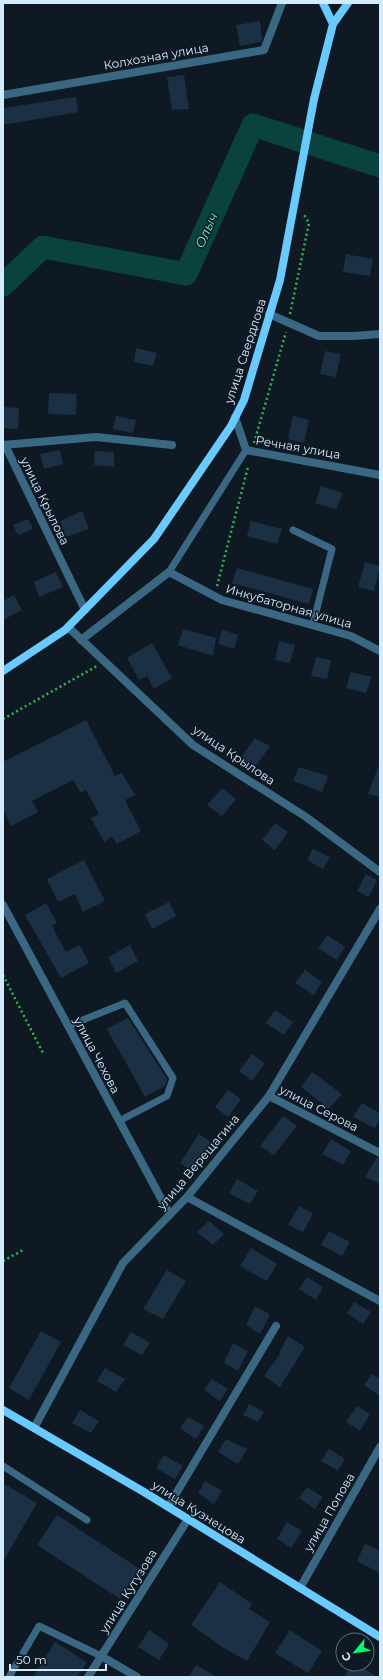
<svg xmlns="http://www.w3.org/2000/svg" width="383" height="1680" font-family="Montserrat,sans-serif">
  <rect width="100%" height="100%" fill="#0e1924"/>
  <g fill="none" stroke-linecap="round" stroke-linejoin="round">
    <path stroke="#0a4240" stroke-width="23" d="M3 285 43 247 186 274 253 125 380 166"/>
  </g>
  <path fill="#1b2f45" d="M260 21 262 39 261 42 240 46 236 25Z
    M184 75 189 109 172 110 167 77Z
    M76 97 78 112 3 125V108Z
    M346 254 373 259 370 276 343 272Z
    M136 348 157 353 153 366 134 362Z
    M325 351 341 354 336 377 320 374Z
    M49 393 77 394 76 415 48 414Z
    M3 407 19 408 18 429 3 428Z
    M116 416 136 420 133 433 113 429Z
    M293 416 309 420 304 443 288 439Z
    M60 450 63 464 44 469 40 454Z
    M95 451 114 452V467L94 465Z
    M321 486 343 493 336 509 315 503Z
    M82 511 89 529 66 537 60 521Z
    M28 519 33 529 18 535 13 525Z
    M251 521 282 529 277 544 247 536Z
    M365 562 380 566 374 591 358 587Z
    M237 568 313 589 309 604 232 583Z
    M56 572 63 587 39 597 34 582Z
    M14 595 22 610 3 620V601Z
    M183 629 216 638 213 656 178 645Z
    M222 630 238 635 234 649 218 644Z
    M279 641 295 645 290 663 275 660Z
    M152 643 172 678 154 689 147 676 139 680 127 658Z
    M316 657 331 660 327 679 311 676Z
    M351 672 372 677 366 693 346 688Z
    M86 720 115 776 122 773 135 795 125 800 141 831 117 844 112 837 104 842 91 818 99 814 86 790 81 793 73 780 32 801 38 812 11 826 3 809V762Z
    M255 738 270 746 253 770 239 760Z
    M379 765H380V797L368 794Z
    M299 767 328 776 322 792 293 781Z
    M222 788 236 799 222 816 207 805Z
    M275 823 288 832 275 850 262 840Z
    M313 849 330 857 323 869 307 860Z
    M84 860 105 901 83 912 75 894 58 902 47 879Z
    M366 874 377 880 369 897 357 891Z
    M169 902 176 916 152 929 145 914Z
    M46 903 57 923 52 926 66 952 80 945 89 963 61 978 25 915Z
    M327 935 345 947 337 960 318 948Z
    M130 945 138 961 116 973 108 957Z
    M305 970 322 982 314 995 295 983Z
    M275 1010 293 1022 284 1035 266 1023Z
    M128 1018 167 1079 165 1086 145 1097 107 1029Z
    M252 1054 265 1063 252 1081 239 1071Z
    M312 1072 342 1094 329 1109 301 1087Z
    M228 1090 241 1099 228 1117 215 1107Z
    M362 1103 380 1113V1119L375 1128 353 1117Z
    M283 1116 297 1126 274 1155 260 1146Z
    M199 1134 214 1144 195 1173 180 1163Z
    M331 1139 351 1151 343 1165 322 1154Z
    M377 1157 380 1158V1184L365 1177Z
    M237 1179 258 1191 250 1204 229 1193Z
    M299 1206 313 1214 303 1232 288 1225Z
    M209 1221 224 1234 213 1245 197 1232Z
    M329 1231 350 1242 342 1256 321 1245Z
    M251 1248 277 1264 267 1281 240 1266Z
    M167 1270 186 1281 163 1319 143 1309Z
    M307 1277 323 1287 316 1300 299 1289Z
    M354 1302 371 1312 363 1324 347 1313Z
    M255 1306 270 1314 260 1334 246 1325Z
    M41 1331 61 1342 29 1400 9 1388Z
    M131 1332 150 1343 142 1355 123 1345Z
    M288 1336 305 1347 280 1387 264 1376 280 1354 279 1353Z
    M233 1343 248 1351 238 1371 224 1363Z
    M105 1368 125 1379 116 1392 97 1381Z
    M372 1374 380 1379V1396L364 1385Z
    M212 1379 228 1389 220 1401 204 1390Z
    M249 1404 264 1412 258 1422 243 1415Z
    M357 1406 370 1414 360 1431 346 1422Z
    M80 1410 99 1421 91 1433 72 1423Z
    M188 1417 204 1426 196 1439 180 1428Z
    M226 1439 247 1449 238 1464 218 1452Z
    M329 1449 345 1459 338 1471 321 1461Z
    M164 1455 183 1466 175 1479 156 1468Z
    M205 1481 222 1491 214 1504 198 1493Z
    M3 1483 37 1503 3 1562Z
    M307 1487 323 1497 315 1509 299 1498Z
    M57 1515 140 1569 120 1599 37 1545Z
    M287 1522 302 1531 291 1548 277 1539Z
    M365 1544 380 1551V1573L357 1561Z
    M220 1582 252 1604 249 1609 270 1622 247 1661 222 1647 191 1625Z
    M149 1630 169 1644 159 1660 138 1647Z
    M290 1630 322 1651 308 1673 275 1653Z
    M55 1642 87 1662 77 1677H33Z
    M352 1664H358L377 1677H344Z
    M196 1665 217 1677H189Z"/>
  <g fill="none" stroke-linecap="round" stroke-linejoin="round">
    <path stroke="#2fb653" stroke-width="2.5" stroke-dasharray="2 3" stroke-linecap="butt" d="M290 314 309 223 303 213
      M254 443 286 332
      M217 586 248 467
      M3 719 97 666
      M3 975 44 1055
      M3 1261 25 1249"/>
    <path stroke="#3a6883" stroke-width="7" d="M293 530 332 549 313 624
      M169 572 246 450
      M68 1026 125 1003 173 1078 167 1096 119 1121
      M3 1466 87 1520
      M9 1677 39 1626 101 1656"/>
    <path stroke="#3a6883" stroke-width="8" d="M3 95 264 50 282 3
      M269 314 319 336H354L380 334
      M235 417 246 450 380 475
      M3 445 96 437 172 445
      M5 445 85 610
      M68 627 193 745 306 817 380 872
      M81 640 169 572 222 600 351 636 380 651
      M3 905 170 1215
      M269 1096 380 1153
      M187 1197 380 1301
      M34 1428 123 1263 187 1197 269 1096 380 909
      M168 1507 276 1326
      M300 1588 380 1447
      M101 1656 137 1677
      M88 1677 188 1519"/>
    <path stroke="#69cafe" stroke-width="8" d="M323 3 333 24
      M3 671 65 630 154 539 231 426 244 400 280 280 314 99 333 24 348 3
      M3 1410 144 1492 380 1637"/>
  </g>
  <g text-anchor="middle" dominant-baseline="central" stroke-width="3" stroke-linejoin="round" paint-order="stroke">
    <g font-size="12" fill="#d2ebff" stroke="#0e1924">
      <text transform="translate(156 56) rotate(-10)">Колхозная улица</text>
      <text transform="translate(245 351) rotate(-72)">улица Свердлова</text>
      <text transform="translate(298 447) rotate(10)">Речная улица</text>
      <text transform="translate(45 501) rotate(64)">улица Крылова</text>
      <text transform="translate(289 606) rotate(16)">Инкубаторная улица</text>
      <text transform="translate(234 755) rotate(34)">улица Крылова</text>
      <text transform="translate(97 1055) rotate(62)">улица Чехова</text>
      <text transform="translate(319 1108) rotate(27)">улица Серова</text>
      <text transform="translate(198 1162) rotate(-50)">улица Верещагина</text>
      <text transform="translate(199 1512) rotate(32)">улица Кузнецова</text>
      <text transform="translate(329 1512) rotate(-60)">улица Попова</text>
      <text transform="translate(128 1591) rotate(-58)">улица Кутузова</text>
    </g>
    <g font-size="13" font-style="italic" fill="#61fedd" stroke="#0e1924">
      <text transform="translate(206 230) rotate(-66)">Олыч</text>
    </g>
  </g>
  <rect width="383" height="1680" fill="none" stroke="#d2ebff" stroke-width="8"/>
  <g transform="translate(355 1652) rotate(241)"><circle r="19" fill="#0e1924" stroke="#5c6d7c"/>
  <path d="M0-3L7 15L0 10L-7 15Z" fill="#01fc6d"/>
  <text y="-6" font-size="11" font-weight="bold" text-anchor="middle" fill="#d2ebff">С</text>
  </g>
  <path d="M10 1664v6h96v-6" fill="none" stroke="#d2ebff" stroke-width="2"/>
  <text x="16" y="1664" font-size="12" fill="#d2ebff" stroke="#0e1924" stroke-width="3" paint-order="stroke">50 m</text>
</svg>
